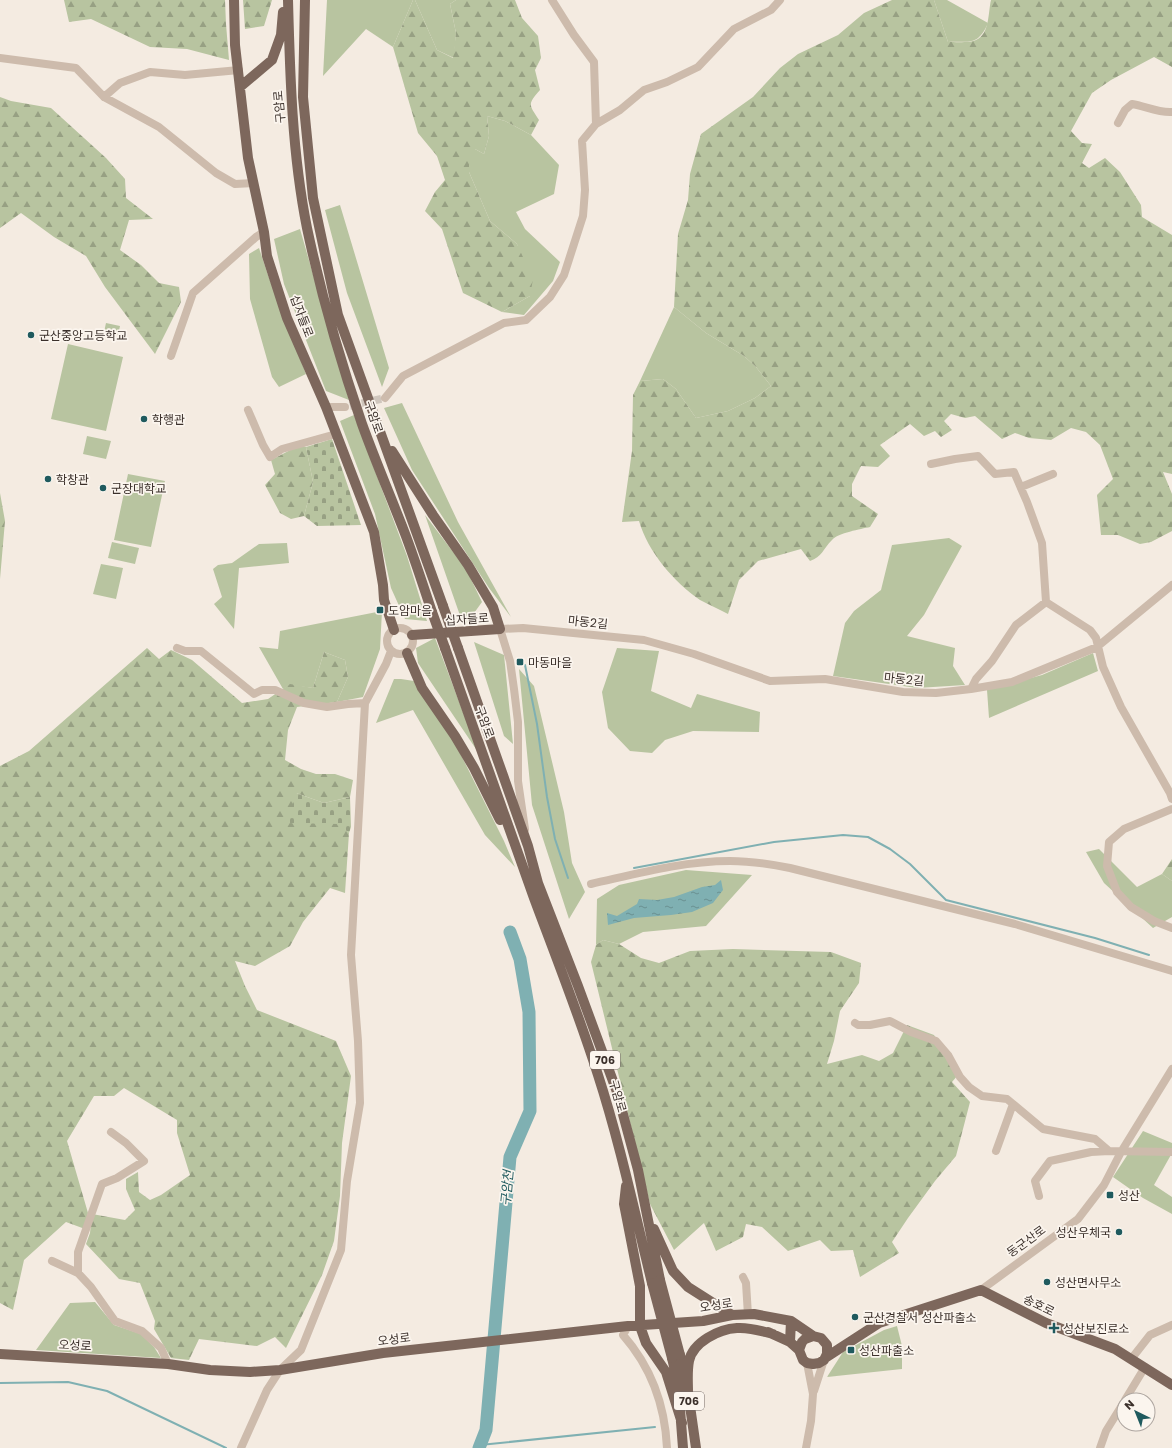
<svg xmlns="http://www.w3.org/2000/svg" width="1172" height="1448" font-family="Poppins,'Noto Sans KR',sans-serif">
  <defs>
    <pattern id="forest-firs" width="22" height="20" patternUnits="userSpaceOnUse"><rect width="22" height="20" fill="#b8c4a0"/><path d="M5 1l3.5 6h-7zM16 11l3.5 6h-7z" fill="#97a083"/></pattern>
    <pattern id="cemetery-stones" width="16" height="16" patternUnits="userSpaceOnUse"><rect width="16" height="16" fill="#b8c4a0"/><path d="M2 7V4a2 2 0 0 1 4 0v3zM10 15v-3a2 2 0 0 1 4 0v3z" fill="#97a083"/></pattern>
    <pattern id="water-ripples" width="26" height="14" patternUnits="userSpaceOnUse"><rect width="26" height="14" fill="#7fb0b2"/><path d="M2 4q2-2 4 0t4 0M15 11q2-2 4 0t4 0" fill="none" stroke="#699091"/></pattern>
  </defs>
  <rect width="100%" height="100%" fill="#f4ebe1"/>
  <path fill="#b8c4a0" d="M327 0H413L393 47 366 29 323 76Z
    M415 0H456L450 4 456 33 454 58 437 50Z
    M934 0H947L988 23C978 46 970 41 948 42Z
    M487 116 505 121 531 135 559 165 554 194 516 212 525 229 560 262 553 281 524 315 502 312 530 296 517 244 490 221 469 172V148L475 149 484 154 489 136Z
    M340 205 389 368 382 387 347 293 325 210Z
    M300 229 349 400 326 391 284 284 274 239Z
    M259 248 268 275 306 374 279 387 272 377 250 299 249 254Z
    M674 307 706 333 744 356 756 367 771 386 755 398 728 411 696 418 676 389 663 379 640 381Z
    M106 323 120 326 118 335 104 332Z
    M68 344 123 357 106 431 51 419Z
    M402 403 458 522 511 617 489 588 412 470 384 408Z
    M354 415 407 556 427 621 405 619 391 588 375 514 340 421Z
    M87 436 111 441 106 459 83 454Z
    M128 474 165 481 151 547 114 540Z
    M425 515 466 569 482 602 464 627Z
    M949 538 962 546 924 615 907 636 955 648 953 666 965 685 917 688 833 676 845 623 854 611 881 590 892 545Z
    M112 542 139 548 135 564 108 558Z
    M287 543 289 563 239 568 234 629 214 604 222 597 213 569 218 565 232 563 259 544Z
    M101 564 123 568 116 599 93 594Z
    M382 611 380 649 363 697 337 702 348 677 345 660 324 652 313 688 290 685 283 689 259 647 278 649 280 631Z
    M435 638 478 752 418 663 416 648Z
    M474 642 504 655 513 744 504 736Z
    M617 648 659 651 651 691 691 708 697 694 760 712 759 732 693 731 665 740 652 753 630 751 608 728 602 692Z
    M1093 653 1098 671 989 718 987 690 1042 675Z
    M519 669 534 686 564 812 572 863 585 892 569 919 532 805Z
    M394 679H401L414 681 455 743 504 841 515 867 485 835 413 710 376 723Z
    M1099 849 1137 887 1162 874 1172 881V917L1153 928 1104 883 1086 852Z
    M686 870 752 875 706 926 643 932 619 944 603 940 596 945 597 899 619 885Z
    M1143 1131 1172 1143V1153L1154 1185 1172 1197V1214L1143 1198 1113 1177Z
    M95 1302 114 1325 141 1334 154 1347 161 1358 36 1350 70 1303Z
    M897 1326 902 1346V1369L827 1377 843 1352 884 1330Z"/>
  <path fill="url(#forest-firs)" d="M64 0H225L226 24 229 60 187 49 150 47 91 19 69 22Z
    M243 0H272L264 26 245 29Z
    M413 0H415L437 50 453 58 456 33 450 4 456 0H515L522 18 538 36 541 58 535 70 540 90C527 105 529 104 539 120L531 135 505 121 487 116 489 136 484 154 475 149H469V172L490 221 517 244 533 279 530 296 502 312 463 293 442 229 425 211 435 192 445 180 437 156 418 133 393 47Z
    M892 0H934L948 42C955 42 971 43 976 40 990 34 988 12 991 0H1172V67L1154 57 1111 80 1092 93 1071 131 1082 143 1092 144 1082 163 1089 168 1105 158 1120 172 1141 205 1142 217 1172 235V474L1163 472 1172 494V531L1151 542 1140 544 1118 535H1101L1097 495 1113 479 1100 445 1086 432 1071 428 1051 440 1029 438 1015 433 1002 439 975 416 965 418 951 414 944 421 952 430 941 437 935 431 924 436 910 424 880 445 890 456 878 467 861 466 852 484V496L878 514 870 527C861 529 838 533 832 540 823 549 822 557 810 561L801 549 758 561 739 580 728 614C719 609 709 605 700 600 674 582 648 552 639 521L622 522 632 451 633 395 640 381 663 379 676 389 696 418 728 411 755 398 771 386 756 367 744 356 706 333 674 307 678 234 688 200 690 174 701 134 753 97 780 68 798 54 838 35 864 13Z
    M0 97 11 101 51 108 106 158 125 179 126 198 153 219 129 220 120 250 141 265 159 283 179 287 181 302 155 354 105 287 86 256 54 237 21 213 0 228Z
    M300 445 306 447 313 482 304 516 291 519 280 513 265 485 275 474 271 460Z
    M0 493 5 521 0 579Z
    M147 648 159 659 171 650 192 660 242 703 268 699 290 684 313 688 324 652 345 660 348 677 337 702 297 707 288 730 285 760 301 769 316 774H335L353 780 350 797 324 803 296 793 341 824 349 833 345 893 330 888 303 922 290 946 255 966 235 961 245 986 257 1010 336 1041 351 1076 342 1143 340 1196 334 1241 322 1275 286 1348 275 1337 257 1346 199 1339 189 1360 171 1358 154 1329 155 1321 140 1283 119 1279 86 1244 90 1233 92 1214 125 1220 135 1210 126 1189V1179L138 1172 139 1192 150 1200 161 1195 190 1175 177 1133V1120L124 1088 114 1096H94L67 1141 88 1213 85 1229 66 1222 24 1260 13 1310 0 1303V766L29 751Z
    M1172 859V881L1162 874Z
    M603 940 619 944 641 958 659 963 690 951 733 949 831 952 861 963 859 983 840 1011 834 1041 827 1064 862 1055 879 1061 893 1053 907 1025 934 1035 958 1075 952 1082 970 1102 956 1156 935 1181 908 1218 892 1242 899 1253 860 1277 853 1250 831 1251 820 1240 788 1251 762 1227 746 1224 743 1237 716 1251 704 1223 674 1250 650 1204 591 962 596 945Z"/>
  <path fill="url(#cemetery-stones)" d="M332 439 361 525 317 526 304 516 313 482 306 447Z
    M296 793 324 803 350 797 351 827 349 833 339 824 286 823Z"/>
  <path fill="url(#water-ripples)" d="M721 880 723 890 713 903 692 912 671 915 634 918 608 925 607 913 617 916 637 904 639 899 657 900 674 897 702 887 715 885Z"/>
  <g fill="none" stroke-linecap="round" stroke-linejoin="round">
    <path stroke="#7fb0b2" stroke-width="2" d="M525 665 537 724 547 797 555 839 568 878
      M634 868 774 842 843 835 868 837 890 849 910 864 946 900 1095 938 1149 955
      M0 1383 68 1382 107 1391 226 1448
      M480 1445 655 1427"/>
    <path stroke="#7fb0b2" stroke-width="13" d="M479 1448 486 1430 510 1157 530 1111 529 1012 520 959 510 932"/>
    <path stroke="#cfc6bd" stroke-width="8" stroke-dasharray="8 4" stroke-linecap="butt" d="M350 406 385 398"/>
    <path stroke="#cdbbac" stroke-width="8" d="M0 58 76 68 104 97 159 127 216 173 235 184 254 183
      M104 97 120 83 150 72 185 75 239 70
      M1118 123 1125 110 1132 104C1145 106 1158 113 1172 112
      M596 124 620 110 644 90 667 82 698 67 734 29 771 10 780 0
      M171 356 193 293 256 237 264 232
      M385 398 403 376 504 323 526 320 550 297 564 275 583 216 585 190 582 141 596 124 594 62 574 35 552 0
      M326 407H345
      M248 410 263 445 270 457 282 449 336 434
      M1021 487 1053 474
      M1046 602 1090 630 1096 638 1103 667 1121 707 1170 793 1172 799
      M387 641a13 13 0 1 1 26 0a13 13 0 1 1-26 0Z
      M177 648 185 651H201L254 694 262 690H275L304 703 327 707 348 704 365 703
      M971 689 1012 682 1097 647 1172 585
      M1172 809 1124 829 1109 842 1107 866 1117 892 1131 907 1154 921 1172 928
      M525 829 518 781V722L514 689 510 661 500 629 523 628 644 640 694 654 770 681 825 679 903 692 936 693 971 689 976 679 992 661 1016 625 1046 602 1042 543 1027 502 1014 472 995 474 978 456 955 459 931 464
      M591 884C636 874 682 861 730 861 750 861 770 864 790 868L1015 924 1172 971
      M855 1023 858 1025H870L890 1021 911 1032 936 1041 948 1055 960 1077 969 1087 982 1096 1007 1099 1043 1129 1095 1139 1109 1151
      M996 1151 1013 1104
      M1039 1196 1035 1181 1050 1161 1091 1152 1109 1151 1172 1152
      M52 1261 78 1273 91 1287 115 1321 142 1331 161 1348 168 1364
      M78 1273V1252L102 1184 117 1178 144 1161 126 1143 111 1132
      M743 1277 746 1283 748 1315
      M981 1290 1078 1219 1104 1185 1121 1152 1172 1069
      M628 1326 623 1335C652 1368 665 1405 667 1448
      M1132 1358 1150 1335 1172 1325
      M814 1391 824 1360
      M1125 1400 1145 1367
      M241 1448 267 1390 280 1370 301 1350 341 1250 347 1181 360 1103 358 1041 351 955 365 703 386 664 391 651
      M806 1448 811 1421 813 1394 807 1363
      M1100 1448 1106 1431 1124 1402"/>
    <path stroke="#7d675c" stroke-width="10" d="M234 0 235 45 248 158 264 232 267 256 287 318 326 407 374 532 383 585 384 600 394 630
      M288 0C290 76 292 153 307 228 321 294 340 360 362 424 375 460 390 495 404 531 414 557 423 585 432 612
      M305 0 303 97 313 198 338 315 443 606
      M240 87 272 60 281 35 283 12
      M392 451 433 515 468 565 493 607 500 629 412 635
      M445 648C475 731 504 815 534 898 556 957 579 1015 598 1075 620 1143 635 1214 652 1283
      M458 648 528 846 538 883 578 986 617 1092 638 1170 660 1280
      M407 653 422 688 455 736 474 768 500 820
      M626 1186 624 1204 640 1286V1326L646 1343 666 1372 682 1423
      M654 1229 673 1271 688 1287 732 1315
      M768 1332 790 1342 799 1350
      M790 1342 791 1321
      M0 1354 168 1364 210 1370 250 1372 280 1370 383 1353 628 1326 703 1321 732 1315 754 1314 791 1321 813 1336 821 1338 827 1345V1354L824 1360 819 1363 813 1364 807 1363 803 1360 799 1350 802 1342 805 1339 813 1336
      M680 1355 688 1392 696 1448
      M672 1358 678 1383 683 1448
      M825 1358 879 1323 981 1290 1046 1323 1115 1349 1172 1385
      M688 1392C688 1382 687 1371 689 1361 693 1342 719 1329 737 1328 750 1327 761 1331 773 1334"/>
    <path stroke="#7d675c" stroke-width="10" d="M443 606 458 648
      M432 612 445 648
      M660 1280 680 1355
      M652 1283 672 1358"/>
  </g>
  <g fill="#1f5a5e" stroke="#fbf5ee" stroke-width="1.5">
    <circle cx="31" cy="335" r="4"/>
    <circle cx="144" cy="419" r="4"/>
    <circle cx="48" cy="479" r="4"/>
    <circle cx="103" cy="488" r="4"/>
    <rect x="376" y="606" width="8" height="8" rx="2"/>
    <rect x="516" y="658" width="8" height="8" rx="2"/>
    <rect x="1106" y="1191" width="8" height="8" rx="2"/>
    <circle cx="1119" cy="1232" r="4"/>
    <circle cx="1047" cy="1282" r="4"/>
    <circle cx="855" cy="1317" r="4"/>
    <path d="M1052 1322h4v4h4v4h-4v4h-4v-4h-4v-4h4z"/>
    <rect x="847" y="1346" width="8" height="8" rx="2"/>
  </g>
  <g text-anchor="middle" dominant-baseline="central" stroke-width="3.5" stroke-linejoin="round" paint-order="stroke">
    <g fill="#fbf5ee" stroke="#756b66" stroke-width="1">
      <rect x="590" y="1051" width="30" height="18" rx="3"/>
      <rect x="674" y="1392" width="30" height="18" rx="3"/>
    </g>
    <g font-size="11" font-weight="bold" fill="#3b302b">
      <text x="605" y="1060">706</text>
      <text x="689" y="1401">706</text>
    </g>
    <g font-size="12" fill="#3b302b" stroke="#fbf5ee">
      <text transform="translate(279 107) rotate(-95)">구암로</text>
      <text transform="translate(302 316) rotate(69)">십자들로</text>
      <text transform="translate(374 417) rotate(71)">구암로</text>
      <text transform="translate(467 619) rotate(-4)">십자들로</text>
      <text transform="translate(588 622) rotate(6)">마동2길</text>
      <text transform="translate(904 679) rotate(6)">마동2길</text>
      <text transform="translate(485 722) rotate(70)">구암로</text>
      <text transform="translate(618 1096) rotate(74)">구암로</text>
      <text transform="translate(1026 1241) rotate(-36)">동군산로</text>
      <text transform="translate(716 1305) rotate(-9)">오성로</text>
      <text transform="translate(1039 1305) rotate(26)">송호로</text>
      <text transform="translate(394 1339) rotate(-7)">오성로</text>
      <text transform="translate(75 1345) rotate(3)">오성로</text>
    </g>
    <g font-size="12" fill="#3b302b" stroke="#fbf5ee" text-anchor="start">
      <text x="39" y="335">군산중앙고등학교</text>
      <text x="152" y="419">학행관</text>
      <text x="56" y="479">학창관</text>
      <text x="111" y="488">군장대학교</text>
      <text x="388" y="610">도암마을</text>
      <text x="528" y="662">마동마을</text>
      <text x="1118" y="1195">성산</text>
      <text x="1111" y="1232" text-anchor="end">성산우체국</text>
      <text x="1055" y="1282">성산면사무소</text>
      <text x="863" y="1317">군산경찰서 성산파출소</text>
      <text x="1063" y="1328">성산보진료소</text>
      <text x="859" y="1350">성산파출소</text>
    </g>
    <g font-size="13" font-style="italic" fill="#1f5a5e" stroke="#fbf5ee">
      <text transform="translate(507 1188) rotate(-85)">구암천</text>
    </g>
  </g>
  <g transform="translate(1136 1412) rotate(317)"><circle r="19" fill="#fbf5ee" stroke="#aea6a0"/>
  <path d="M0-3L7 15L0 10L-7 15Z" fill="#1f5a5e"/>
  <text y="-6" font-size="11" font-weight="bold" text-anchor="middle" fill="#3b302b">N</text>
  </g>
</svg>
